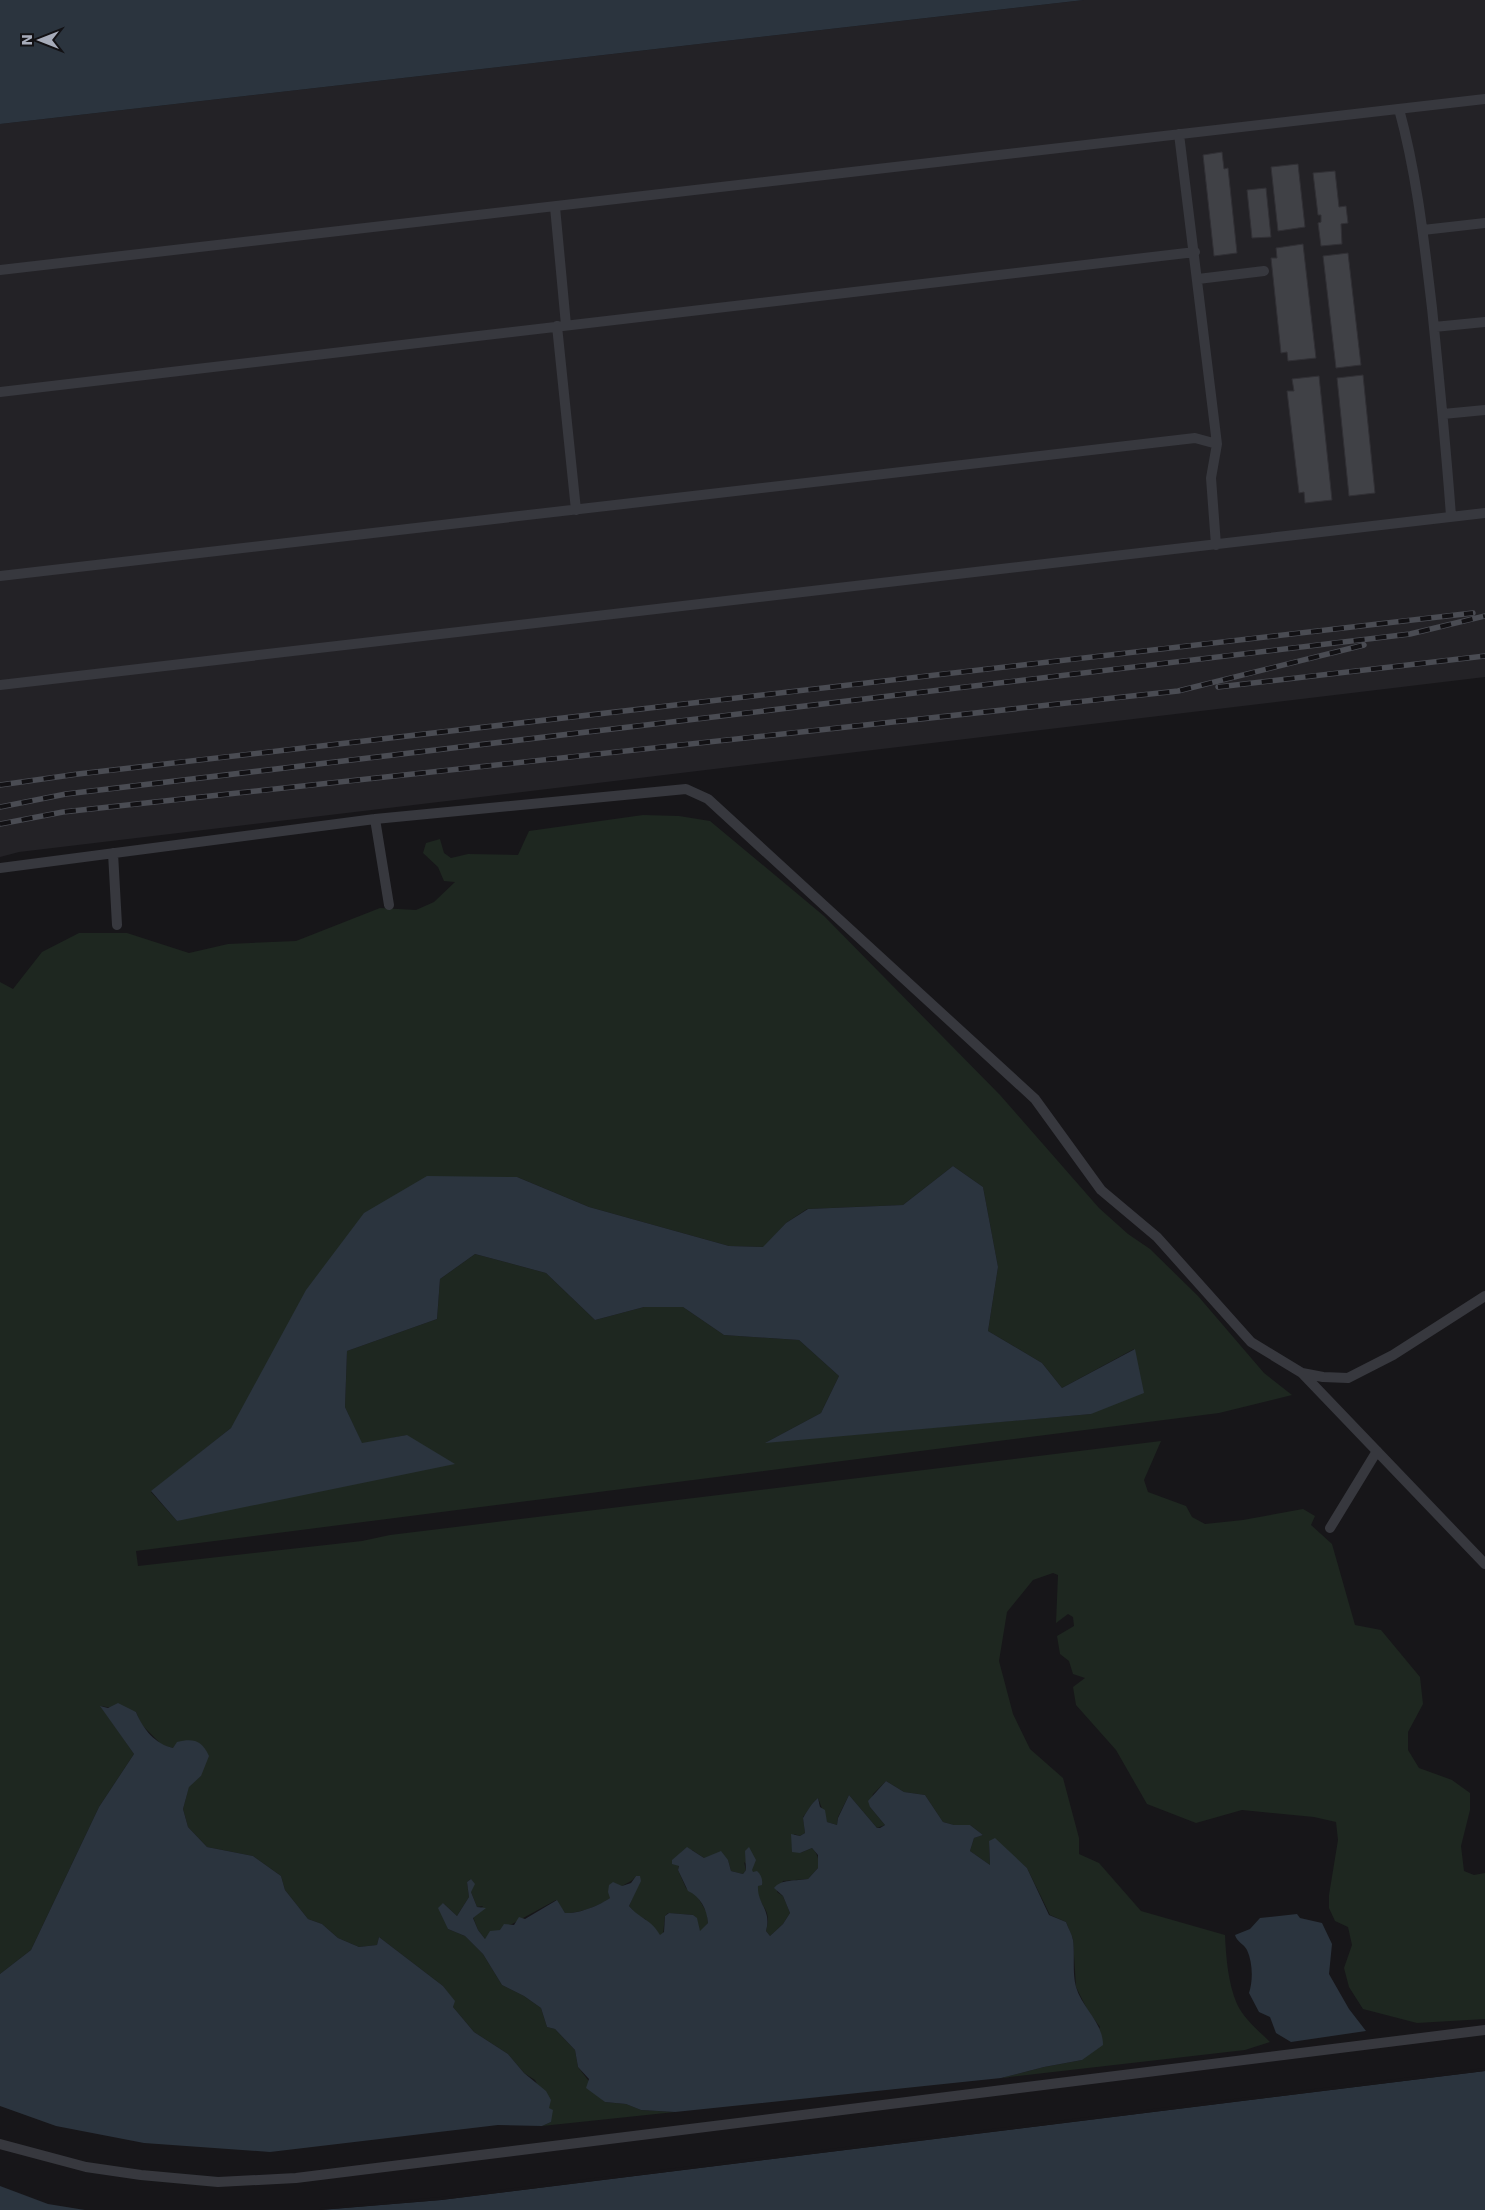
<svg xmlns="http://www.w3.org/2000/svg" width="1485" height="2210" font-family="'DejaVu Sans',sans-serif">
  <rect width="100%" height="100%" fill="#171619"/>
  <path fill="#232226" d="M1084 0H1485V677L19 852 0 857V124Z"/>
  <path fill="#1e2720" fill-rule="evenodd" d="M643 815 679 816 710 821 824 916 1000 1095 1099 1208 1128 1234 1150 1249 1198 1296 1264 1373 1292 1395 1219 1413 136 1551 138 1566 362 1541 390 1535 1161 1441 1144 1480 1148 1492 1186 1506 1192 1517 1205 1524 1243 1520 1303 1509 1315 1516 1311 1525 1332 1544 1355 1625 1381 1630 1420 1677 1423 1704 1408 1732V1750L1419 1768 1452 1780 1470 1793V1810L1461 1846 1464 1871 1474 1875 1485 1873V2019L1417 2023 1363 2009 1349 1987 1344 1968 1352 1945 1348 1927 1335 1921 1329 1908V1895L1338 1840 1336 1822 1314 1817 1242 1810 1196 1823 1147 1804 1116 1750 1076 1705 1073 1687 1085 1678 1073 1674 1069 1661 1060 1654 1057 1636 1074 1626 1073 1617 1068 1614 1056 1623 1058 1575 1053 1573 1033 1580 1007 1612 999 1661 1013 1714 1030 1749 1063 1778 1079 1838V1854L1099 1863 1141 1911 1225 1935C1226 1957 1228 1983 1237 2004 1244 2019 1259 2031 1270 2042L1245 2050 1001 2078 1044 2067 1082 2060 1100 2027 1088 2011 1076 1987 1073 1939 1066 1922 1050 1915 1027 1868 1011 1854 989 1842 990 1865 970 1851 974 1838 983 1835 970 1825H954L943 1822 925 1795 904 1792 886 1781 873 1794 870 1807 885 1825 877 1828 849 1795 838 1817 837 1825 827 1822 818 1798C811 1804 808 1811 803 1817L805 1833 800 1836 794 1834 800 1853 812 1848C818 1854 819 1859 818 1868L808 1879 783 1881 777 1892 783 1896 790 1913 783 1924 770 1936 766 1931C772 1909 762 1910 758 1894 754 1880 755 1872 744 1862L746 1870 743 1874 731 1871 728 1860 704 1858 692 1850 679 1865 678 1870 686 1888 696 1894 707 1913 708 1923 700 1932 693 1915 668 1913 665 1916 663 1935H659L645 1919 637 1915 629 1906 636 1890V1876C631 1883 627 1882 621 1887 616 1890 614 1895 610 1898 600 1906 577 1914 565 1913L556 1900 485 1939 478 1930 473 1917 483 1906 477 1907 471 1892V1879L467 1882 469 1897 457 1916 443 1903 448 1929 465 1936 483 1954 502 1985 524 1996 541 2008 547 2027 555 2029 575 2050 578 2067 605 2102 626 2104 641 2110 675 2112 542 2126 551 2122 549 2108 535 2080 524 2073 508 2054 474 2032 453 2007 454 2001 443 1986 379 1937 377 1945 359 1947 338 1938 322 1924 308 1919 285 1890 281 1876 253 1856 207 1847 188 1827 183 1809 189 1786 201 1776 173 1748 162 1745 141 1724 136 1712 101 1706 134 1754 99 1807 31 1950 0 1974V982L13 989 42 952 79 933H127L189 953 228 944 296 941 380 908 416 910 434 902 455 882 444 881 438 867 423 853 426 843 440 839 444 853 451 858 468 854 518 855 529 831ZM953 1166 983 1187 998 1267 988 1331 1042 1363 1062 1388 1134 1349 1091 1414 767 1442 821 1413 839 1376 799 1340 724 1335 683 1307H644L595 1320 546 1273 475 1254 440 1279 437 1319 347 1351 345 1407 362 1444 407 1435 177 1521 151 1492 231 1428 517 1177 589 1207 729 1246 764 1247 786 1223 807 1209 903 1205Z"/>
  <path fill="#2b343e" d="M0 0H1084L0 124Z
    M953 1166 983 1187 998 1267 988 1331 1042 1363 1062 1388 1135 1349 1144 1393 1091 1414 765 1443 821 1413 839 1376 799 1340 724 1335 683 1307H644L595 1320 546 1273 475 1254 440 1279 437 1319 347 1351 345 1407 362 1443 407 1435 455 1464 177 1521 151 1491 231 1428 306 1290 364 1213 427 1176 517 1177 589 1207 729 1246 763 1247 786 1223 808 1209 903 1205Z
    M118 1703 136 1712C143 1729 155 1744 173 1748L177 1742C193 1738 202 1740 209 1756L201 1776 189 1787 183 1809 188 1827 207 1847 253 1856 281 1876 285 1890 308 1919 322 1924 338 1938 359 1947 377 1945 379 1937 443 1986 455 2001 453 2007 474 2032 508 2054 524 2073 546 2091 551 2100 549 2108 553 2110 551 2122 542 2126 498 2125 270 2152 144 2143 56 2126 0 2106V1974L31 1950 99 1807 134 1754 100 1706 108 1708Z
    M886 1781 904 1792 925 1795 943 1822 954 1825H970L983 1835 974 1838 970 1851 990 1865 989 1841 995 1838 1027 1868 1049 1915 1066 1922C1068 1928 1072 1934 1073 1940 1075 1955 1072 1972 1076 1987 1082 2008 1103 2022 1103 2045L1082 2060 1044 2067 1001 2078 675 2112 641 2110 626 2104 605 2102 586 2088 589 2079 578 2067 575 2050 555 2029 547 2027 541 2008 524 1996 502 1985 483 1954 465 1936 448 1929 438 1908 443 1903 457 1916 469 1897 467 1882 471 1879 475 1884 471 1892 477 1907 486 1908 473 1918 478 1930 485 1939 490 1931 500 1930 504 1924 514 1925 519 1917 525 1919 557 1900 565 1913C579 1914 600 1905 610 1898L608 1892 609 1885 613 1882 622 1886 631 1883 636 1876H640L641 1881 629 1906C640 1919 651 1919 660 1935L664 1932 665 1916 669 1913 693 1915 697 1918 700 1931 708 1923C707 1909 700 1896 688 1891L678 1870 679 1866 672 1864V1860L687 1847 704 1858 721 1851 728 1860 731 1871 743 1874 746 1870 745 1851 749 1847 756 1860 752 1870 753 1872 757 1871C761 1874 763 1880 762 1885L758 1886C757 1904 772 1910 766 1931L770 1936 783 1924 790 1913 783 1896 774 1888C781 1879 796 1881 808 1879L818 1868V1855L812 1848 800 1853 792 1852 791 1834 800 1836 805 1833 803 1818C808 1810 811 1804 818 1798L820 1807 825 1810 827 1822 837 1825 838 1818 849 1795 877 1828H880L885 1825 870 1807 868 1801Z
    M1297 1914 1300 1918 1322 1923 1332 1944 1329 1974 1349 2009 1366 2031 1291 2042 1276 2033 1270 2017 1259 2012 1249 1993C1253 1981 1253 1963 1247 1950 1244 1944 1237 1942 1235 1935L1250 1929 1260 1918Z
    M1485 2071V2210H321L441 2200Z
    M0 2186 48 2204 85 2210H0Z"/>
  <path fill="#171619" d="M1485 2068V2071L441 2200 319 2210 321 2208 441 2197Z"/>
  <path fill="#404146" stroke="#313035" d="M1222 152 1224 169 1228 168 1237 253 1214 256 1203 155Z
    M1298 164 1305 227 1278 231 1271 167Z
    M1335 171 1339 207 1346 206 1348 223 1341 224 1342 244 1321 246 1318 223 1321 222V215H1318L1313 173Z
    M1266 188 1271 237 1252 238 1247 190Z
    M1303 244 1316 358 1288 361 1287 352 1281 353 1271 258H1277L1276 248Z
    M1348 253 1361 365 1336 368 1323 256Z
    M1363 375 1375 493 1349 496 1337 378Z
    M1319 376 1332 500 1305 503 1304 492 1299 493 1287 391H1294L1292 379Z"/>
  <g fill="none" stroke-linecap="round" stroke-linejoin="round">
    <path stroke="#37383e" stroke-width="10" d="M1399 109C1417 175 1424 241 1432 308 1439 377 1446 447 1451 516
      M1179 134 1217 444 1211 478 1216 545
      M555 207 566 325
      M1423 230 1485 223
      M0 270 1485 99
      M1198 279 1264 271
      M557 326 576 510
      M1434 327 1485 322
      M0 392 1195 252
      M1443 414 1485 410
      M0 576 1195 438 1217 444
      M0 685 1485 513
      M375 819 389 905
      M113 853 117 925
      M0 868 375 819 686 789 708 799 1035 1099 1101 1190 1157 1237 1251 1342 1302 1373 1323 1377 1348 1378 1393 1355 1485 1296
      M1302 1373 1485 1564
      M1330 1528 1377 1451
      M0 2144 86 2167 141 2175 218 2182 296 2178 1485 2030"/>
    <defs>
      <path id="rail" d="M1218 687 1485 656
        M0 785 78 774 1473 613
        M0 807 66 794 1410 634 1485 616
        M0 824 63 812 1178 691 1364 645"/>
    </defs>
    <use href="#rail" stroke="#4a4c53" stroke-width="5.5"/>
    <use href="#rail" stroke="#121114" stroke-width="4" stroke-dasharray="11" stroke-linecap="butt"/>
  </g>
  <g transform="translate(40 40) rotate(270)" stroke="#121114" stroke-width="4" paint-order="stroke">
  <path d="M0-4L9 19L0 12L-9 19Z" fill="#a7acba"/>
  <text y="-8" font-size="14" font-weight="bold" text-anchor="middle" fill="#a7acba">N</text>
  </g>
</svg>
